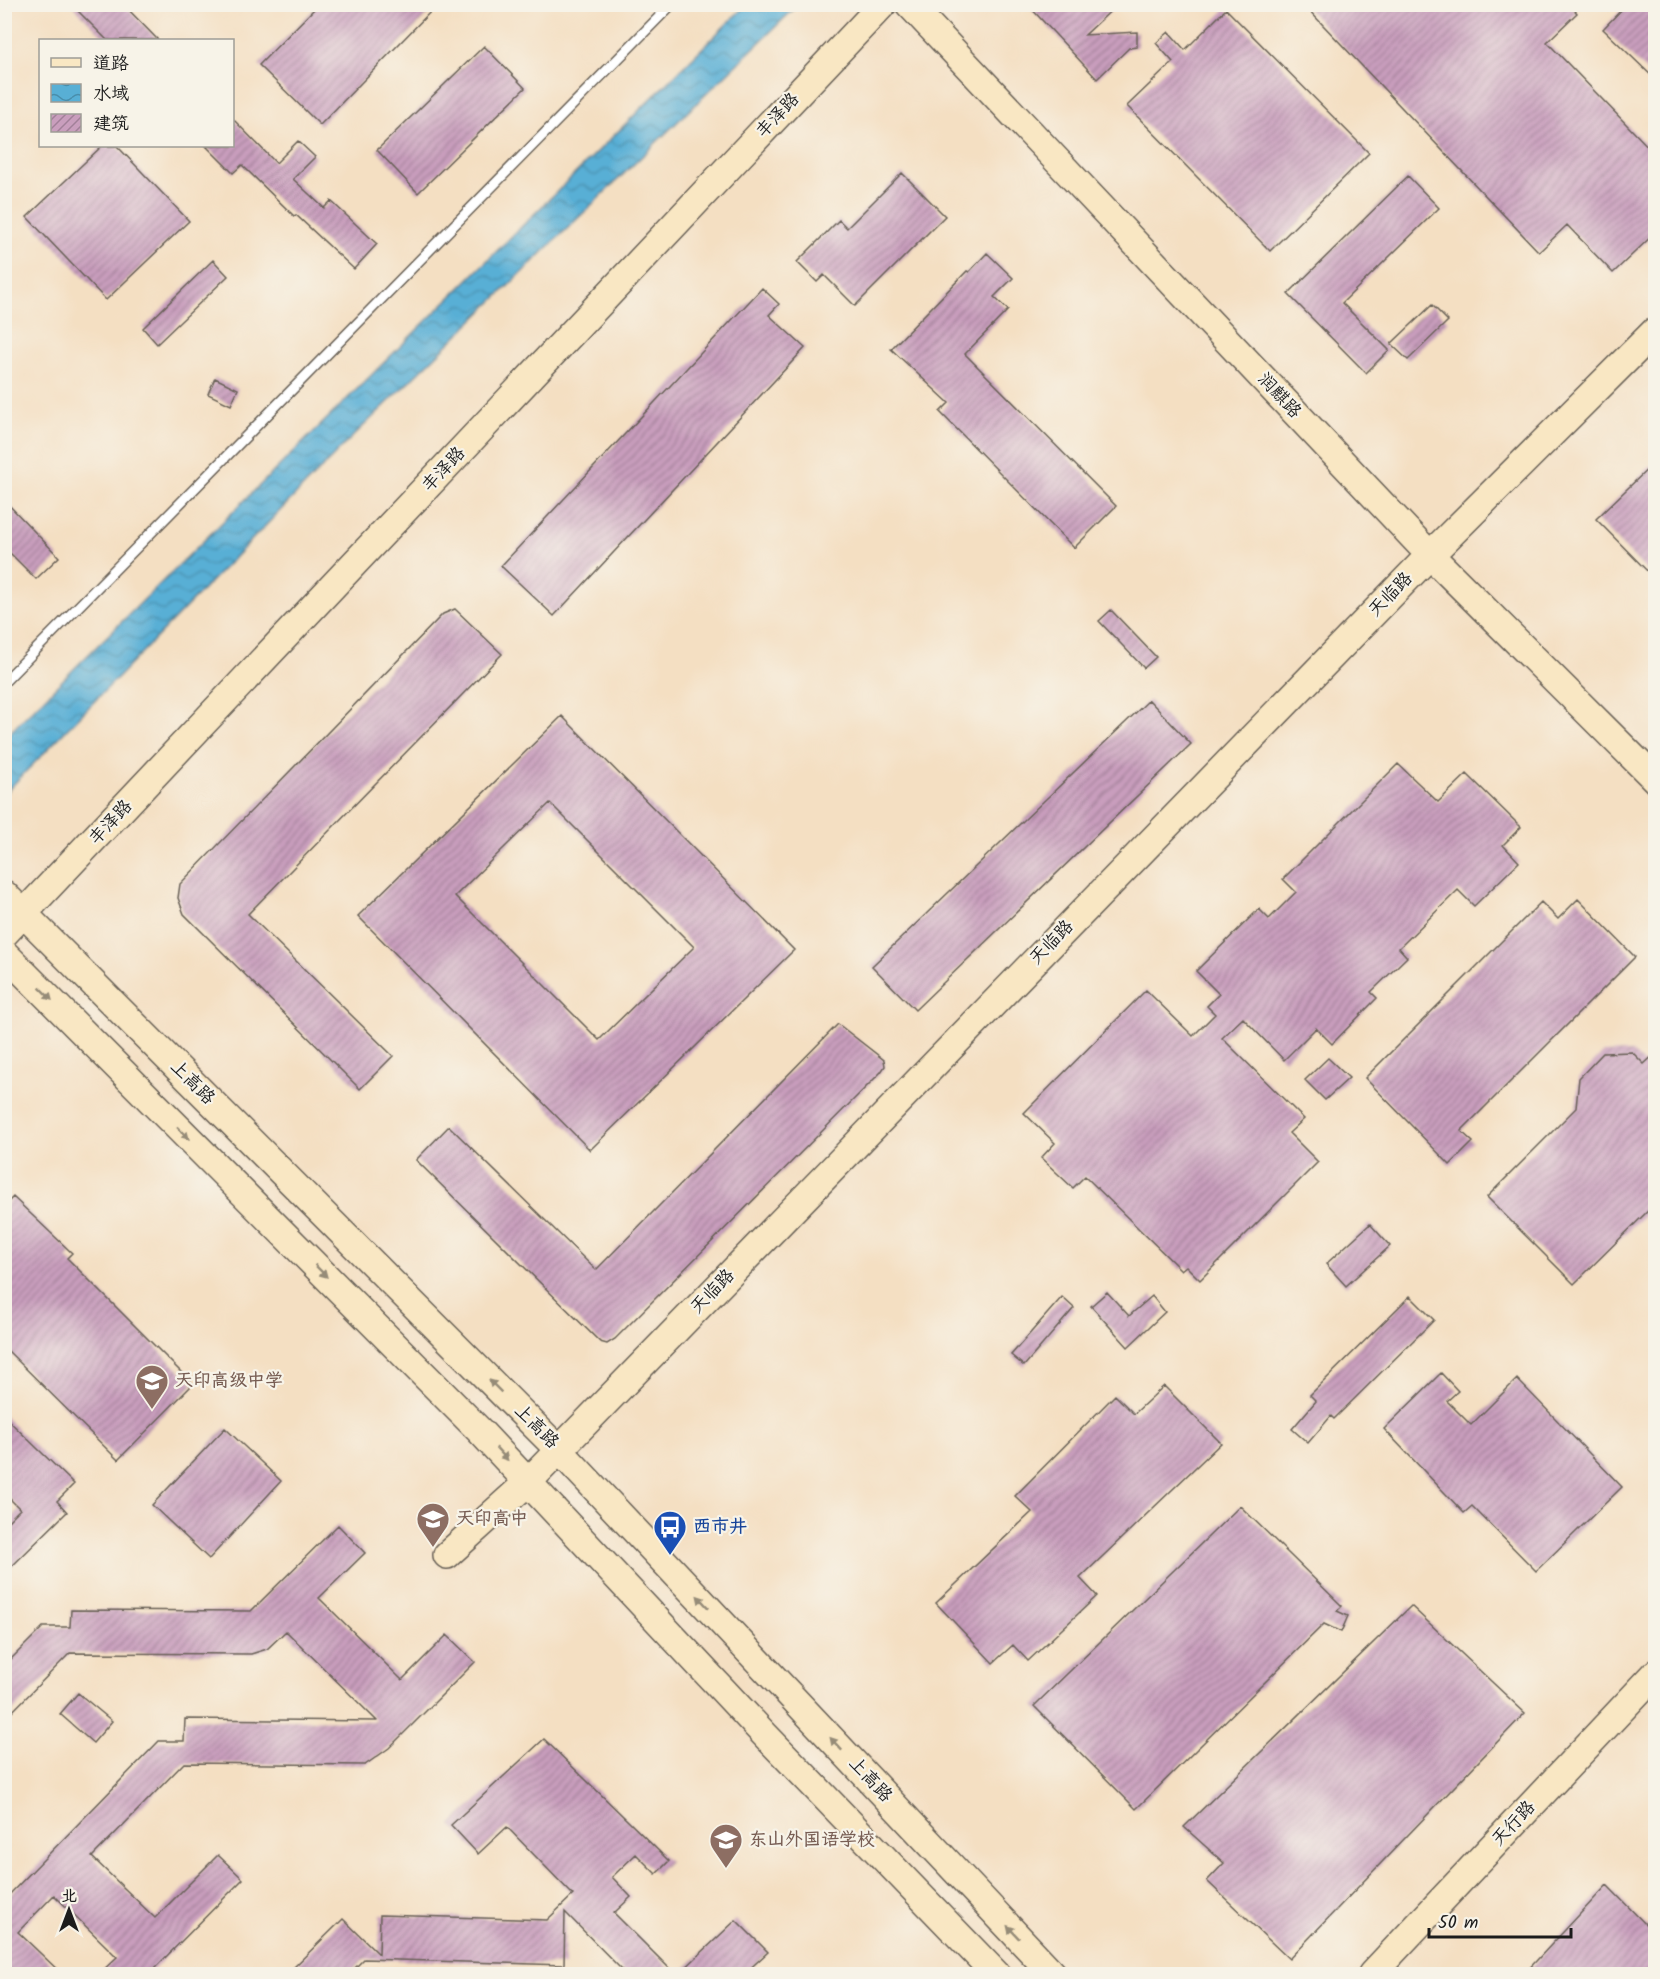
<svg xmlns="http://www.w3.org/2000/svg" width="1660" height="1979" font-family="Kalam,'LXGW WenKai TC',sans-serif">
  <defs>
    <pattern id="water-waves" width="16" height="10" patternUnits="userSpaceOnUse" patternTransform="scale(1.5)"><rect width="16" height="10" fill="#58afd5"/><path d="M0 5q4-4 8 0t8 0" fill="none" stroke="#488eac"/></pattern>
    <pattern id="building-hatch" width="6" height="6" patternUnits="userSpaceOnUse" patternTransform="scale(1.5)"><rect width="6" height="6" fill="#c99ebd"/><path d="M-1 1l2-2M0 6l6-6M5 7l2-2" fill="none" stroke="#a28099"/></pattern>
  </defs>
  <rect width="100%" height="100%" fill="#f7f3e8"/>
  <filter id="ink" filterUnits="userSpaceOnUse"><feTurbulence type="fractalNoise" baseFrequency=".0167" numOctaves="2"/><feDisplacementMap in="SourceGraphic" scale="12" xChannelSelector="R" yChannelSelector="G"/><feConvolveMatrix kernelMatrix="1 2 1 2 8 2 1 2 1" color-interpolation-filters="sRGB"/></filter>
  <filter id="wash" filterUnits="userSpaceOnUse"><feTurbulence type="fractalNoise" baseFrequency=".008" numOctaves="4" result="noise"/><feDisplacementMap in="SourceGraphic" scale="24" xChannelSelector="R" yChannelSelector="G"/><feGaussianBlur stdDeviation="1.35" result="paint"/><feColorMatrix in="noise" values="0 0 0 0 0 0 0 0 0 0 0 0 0 0 0 0 0 1.4 0 .05"/><feComposite in="paint" operator="in"/></filter>
  <g filter="url(#wash)">
    <rect width="100%" height="100%" fill="#f4dfc2"/>
    <path fill="url(#water-waves)" stroke="#3a6678" stroke-width="1.5" d="M746 5H798L346 443 5 793V737Z"/>
    <g id="blocks">
      <path fill="url(#building-hatch)" fill-rule="evenodd" d="M71 4H123L158 40H107Z
        M319 4H438L320 125 259 65Z
        M1027 4H1118L1085 35 1137 32V47L1129 48 1097 79Z
        M1303 4H1569L1577 13 1547 42 1656 155V232L1613 273 1567 225 1539 252Z
        M1627 4H1656V80L1603 29Z
        M1226 9 1369 153 1270 251 1127 106 1173 62 1156 43 1169 32 1185 50Z
        M484 46 525 88 418 193 377 150Z
        M232 118 276 163 298 141 315 157 293 179 324 208 331 201 377 244 354 269 296 215 294 216 242 165 233 173 206 146H232Z
        M102 146H117L189 221 106 300 27 217Z
        M902 173 945 216 855 306 824 275 817 282 797 262 839 220 847 228Z
        M1408 176 1439 208 1342 303 1389 350 1366 373 1288 294Z
        M987 253 1013 278 994 297 1008 310 965 354 1116 506 1074 548 940 412 949 403 891 349 967 271 969 272Z
        M213 260 228 276 157 344 143 328Z
        M762 288 779 304 769 315 805 348 554 616 501 566Z
        M1432 305 1448 321 1408 360 1391 344Z
        M215 378 238 389 231 405 208 394Z
        M1656 461V580L1596 519Z
        M4 500 59 557 36 579 4 547Z
        M455 609 502 654 248 914 393 1056 360 1089 184 914 178 898 180 884 443 614Z
        M1111 610 1156 657 1144 668 1099 621Z
        M1149 700 1191 744 915 1010 872 966Z
        M562 716 794 950 590 1150 358 916ZM550 803 694 947 599 1040 455 896Z
        M1398 764 1438 802 1467 774 1521 827 1503 845 1519 862 1474 906 1458 890 1399 948 1407 957 1371 992 1377 998 1332 1044 1316 1028 1284 1060 1243 1018 1222 1038 1304 1119 1289 1133 1318 1162 1200 1280 1186 1266 1181 1270 1085 1176 1073 1188 1041 1158 1055 1143 1024 1113 1146 990 1193 1036 1215 1014 1207 1006 1219 994 1196 971 1259 909 1269 919 1296 892 1283 879Z
        M1578 899 1635 957 1461 1131 1473 1142 1450 1165 1365 1078 1541 902 1558 919Z
        M838 1024 884 1060 885 1066 881 1072 615 1339 607 1344 600 1342 416 1160 449 1126 596 1270Z
        M1632 1052 1644 1064 1656 1053V1203L1574 1284 1487 1197 1576 1108 1579 1078 1603 1053Z
        M1328 1058 1349 1078 1325 1100 1305 1080Z
        M13 1197 72 1253 67 1258 193 1384 118 1460 4 1347V1206Z
        M1370 1224 1390 1246 1346 1286 1326 1264Z
        M1107 1292 1129 1316 1152 1296 1165 1312 1128 1347 1091 1306Z
        M1410 1296 1434 1320 1334 1419 1331 1416 1308 1443 1292 1429 1316 1401 1310 1395Z
        M1062 1297 1074 1308 1024 1366 1011 1355Z
        M1441 1373 1458 1391 1447 1401 1471 1425 1517 1379 1622 1487 1536 1571 1472 1506 1464 1513 1384 1429Z
        M1164 1386 1221 1443 1080 1578 1097 1596 1028 1661 1013 1645 993 1663 936 1603 1032 1512 1015 1496 1115 1395 1134 1414Z
        M4 1416 74 1484 57 1501 67 1512 4 1574V1525L20 1509 4 1493Z
        M225 1428 281 1481 209 1559 152 1505Z
        M1240 1506 1342 1606 1337 1611 1348 1616 1341 1632 1324 1624 1136 1809 1034 1706Z
        M338 1525 365 1553 319 1598 402 1680 447 1635 475 1662 389 1748 365 1765 184 1763 92 1857 155 1918 218 1855 243 1879 149 1974H99L117 1957 54 1895 18 1932 62 1974H4V1900L159 1741H184L185 1719 377 1721 286 1631 267 1649 251 1654 70 1653 4 1720V1666L43 1627H70L71 1610 251 1611Z
        M1411 1606 1525 1713 1289 1959 1207 1881 1224 1863 1184 1827Z
        M78 1693 112 1721 93 1743 60 1714Z
        M544 1739 669 1861 656 1874 636 1854 612 1877 631 1897 614 1913 675 1974H626L565 1912 564 1965 364 1959 349 1974H287L343 1919 379 1954 380 1915 547 1920 573 1895 507 1827 478 1854 451 1825Z
        M1607 1885 1656 1935V1974H1524Z
        M736 1920 768 1952 744 1974H679Z"/>
    </g>
  </g>
  <g filter="url(#ink)">
    <use href="#blocks" fill-opacity="0" stroke="#686056" stroke-width="1.5"/>
    <g fill="none" stroke-linecap="round" stroke-linejoin="round">
      <defs>
        <path id="lane" d="M4 682 672 4"/>
        <path id="secondary" d="M909 4 1430 555 1656 780
          M4 894 559 1450 1053 1974
          M4 934 883 4
          M4 953 479 1430 765 1735 996 1974
          M447 1555 528 1482 1430 555 1656 330
          M1372 1974 1656 1673"/>
      </defs>
      <use href="#lane" stroke="#686056" stroke-width="12"/>
      <use href="#secondary" stroke="#686056" stroke-width="30"/>
      <use href="#lane" stroke="#fff" stroke-width="9"/>
      <use href="#secondary" stroke="#f9e7c3" stroke-width="27"/>
    </g>
    <defs><path id="oneway-solid" d="M-6-.8H1V-3.2L6.5 0L1 3.2V.8H-6Z" transform="scale(1.5)"/></defs>
    <g fill="#968c78">
      <use href="#oneway-solid" transform="translate(46 994) rotate(45)"/>
      <use href="#oneway-solid" transform="translate(183 1133) rotate(45)"/>
      <use href="#oneway-solid" transform="translate(321 1271) rotate(45)"/>
      <use href="#oneway-solid" transform="translate(495 1386) rotate(-135)"/>
      <use href="#oneway-solid" transform="translate(502 1454) rotate(47)"/>
      <use href="#oneway-solid" transform="translate(703 1602) rotate(-133)"/>
      <use href="#oneway-solid" transform="translate(836 1744) rotate(-133)"/>
      <use href="#oneway-solid" transform="translate(1013 1932) rotate(-133)"/>
    </g>
  </g>
  <defs>
    <symbol id="school-pin" viewBox="-11 -11 22 30"><path d="M0 17L-7.5 6A9.5 9.5 0 1 1 7.5 6Z" fill="#8d6e63" stroke="#f7f3e8"/><path d="M0-5L7-2L0 1L-7-2ZM-4 1L0 2.5L4 1V4Q0 6-4 4Z" fill="#fff"/></symbol>
    <symbol id="bus-pin" viewBox="-11 -11 22 30"><path d="M0 17L-7.5 6A9.5 9.5 0 1 1 7.5 6Z" fill="#1a4fb4" stroke="#f7f3e8"/><path d="M-5-6H5V4H4V6H2V4H-2V6H-4V4H-5ZM-3.5-4V0h7V-4ZM-3.5 1.2v1.5H-2V1.2ZM2 1.2v1.5H3.5V1.2Z" fill="#fff"/></symbol>
  </defs>
  <g fill-rule="evenodd">
    <use href="#school-pin" x="133" y="1362" width="38" height="52"/>
    <use href="#school-pin" x="414" y="1500" width="38" height="52"/>
    <use href="#bus-pin" x="651" y="1508" width="38" height="52"/>
    <use href="#school-pin" x="707" y="1821" width="38" height="52"/>
  </g>
  <g text-anchor="middle" dominant-baseline="central" stroke-width="4.5" stroke-linejoin="round" paint-order="stroke">
    <g font-size="18" fill="#1c1c1c" stroke="#f7f3e8">
      <text transform="translate(778 116) rotate(-47)">丰泽路</text>
      <text transform="translate(1279 396) rotate(47)">润麒路</text>
      <text transform="translate(444 470) rotate(-47)">丰泽路</text>
      <text transform="translate(1391 595) rotate(-46)">天临路</text>
      <text transform="translate(111 823) rotate(-47)">丰泽路</text>
      <text transform="translate(1052 943) rotate(-46)">天临路</text>
      <text transform="translate(192 1083) rotate(45)">上高路</text>
      <text transform="translate(713 1292) rotate(-46)">天临路</text>
      <text transform="translate(536 1427) rotate(45)">上高路</text>
      <text transform="translate(870 1780) rotate(47)">上高路</text>
      <text transform="translate(1514 1824) rotate(-47)">天行路</text>
    </g>
    <g font-size="18" font-weight="bold" fill="#785e54" stroke="#f7f3e8" text-anchor="start">
      <text x="175" y="1381">天印高级中学</text>
      <text x="456" y="1519">天印高中</text>
      <text x="749" y="1840">东山外国语学校</text>
    </g>
    <g font-size="18" font-weight="bold" fill="#164399" stroke="#f7f3e8" text-anchor="start">
      <text x="693" y="1527">西市井</text>
    </g>
  </g>
  <rect width="1660" height="1979" fill="none" stroke="#f7f3e8" stroke-width="24"/>
  <rect x="39" y="39" width="195" height="108" fill="#f7f3e8" stroke="#9f9d96" stroke-width="1.5"/>
  <rect x="51" y="58" width="30" height="9" fill="#f9e7c3" stroke="#9f9d96" stroke-width="1.5"/>
  <text x="93" y="69" font-size="18" fill="#1c1c1c">道路</text>
  <rect x="51" y="84" width="30" height="18" fill="url(#water-waves)" stroke="#9f9d96" stroke-width="1.5"/>
  <text x="93" y="99" font-size="18" fill="#1c1c1c">水域</text>
  <rect x="51" y="114" width="30" height="18" fill="url(#building-hatch)" stroke="#9f9d96" stroke-width="1.5"/>
  <text x="93" y="129" font-size="18" fill="#1c1c1c">建筑</text>
  <g transform="translate(69 1910)" stroke="#f7f3e8" stroke-width="4.5" paint-order="stroke">
  <path d="M0-4.5L10 22L0 15L-10 22Z" fill="#1c1c1c"/>
  <text y="-9" font-size="16" font-weight="bold" text-anchor="middle" fill="#1c1c1c">北</text>
  </g>
  <path d="M1429 1928v9h142v-9" fill="none" stroke="#1c1c1c" stroke-width="3"/>
  <text x="1438" y="1928" font-size="18" fill="#1c1c1c" stroke="#f7f3e8" stroke-width="4.5" paint-order="stroke">50 m</text>
</svg>
